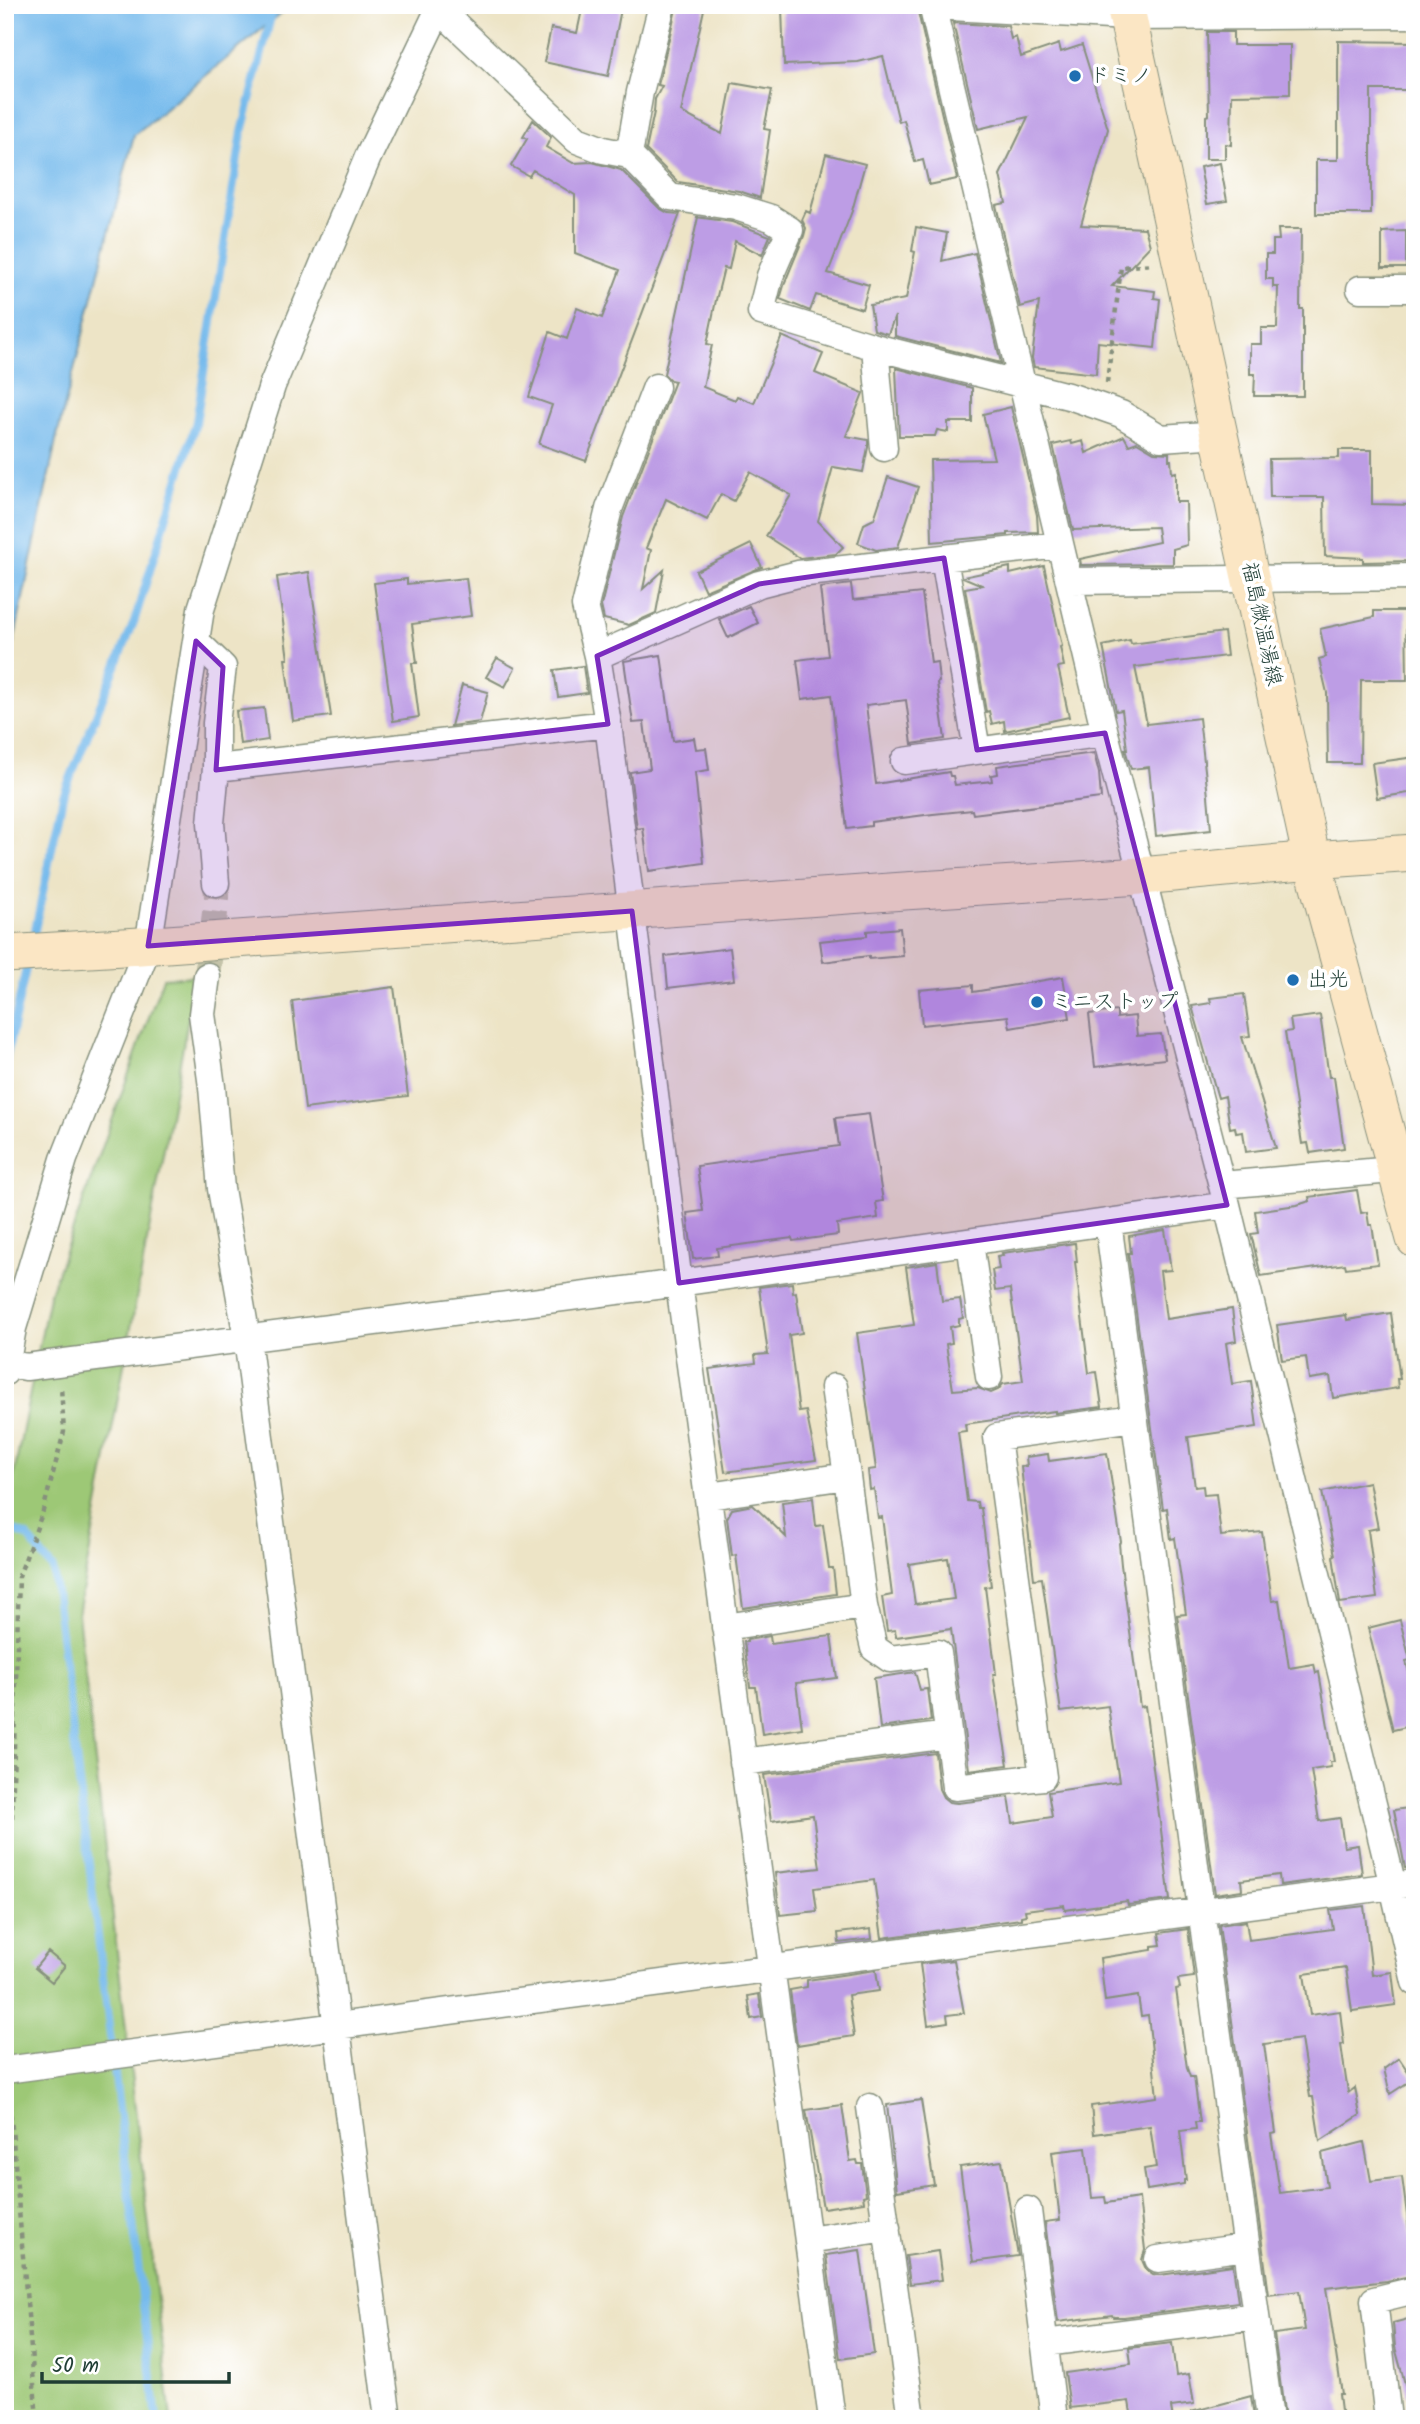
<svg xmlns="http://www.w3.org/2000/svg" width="1420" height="2424" font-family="Kalam,'Klee One',sans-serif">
  <rect width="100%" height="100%" fill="#fff"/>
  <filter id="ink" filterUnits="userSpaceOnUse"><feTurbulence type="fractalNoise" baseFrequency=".0143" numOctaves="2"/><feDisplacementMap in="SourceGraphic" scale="14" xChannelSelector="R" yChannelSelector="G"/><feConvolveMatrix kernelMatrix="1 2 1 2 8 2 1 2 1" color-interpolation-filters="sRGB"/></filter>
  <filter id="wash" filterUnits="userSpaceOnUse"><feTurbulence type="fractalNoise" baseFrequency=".00686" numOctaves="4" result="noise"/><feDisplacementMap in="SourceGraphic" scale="28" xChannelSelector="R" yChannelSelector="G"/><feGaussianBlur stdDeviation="1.57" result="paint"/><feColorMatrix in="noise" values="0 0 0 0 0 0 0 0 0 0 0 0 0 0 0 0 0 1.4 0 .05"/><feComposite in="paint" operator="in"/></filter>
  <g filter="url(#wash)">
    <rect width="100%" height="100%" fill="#ede4c6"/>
    <path fill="#9dc876" stroke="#5e8255" stroke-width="2" d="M196 976 78 1614 171 2419H5V1520L49 1296 163 978Z"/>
    <path fill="#75baec" stroke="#4a7c90" stroke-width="2" d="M5 5H291L134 135 57 436 5 684Z"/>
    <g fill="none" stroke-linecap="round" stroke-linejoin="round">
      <path stroke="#75baec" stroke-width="8" d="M32 944 63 796 134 622 196 422 242 132 274 5
        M5 1063 27 964
        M5 1527 27 1536 53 1569 157 2419"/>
    </g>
    <g id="blocks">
      <path fill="#bd9de5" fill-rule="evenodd" d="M583 5H601L621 9 608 76 544 62 551 28 577 33Z
        M677 5H705L681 112 722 134 732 83 772 90 764 129 770 130 760 198 739 191 678 182 646 150 654 112 655 99 662 86 658 85Z
        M803 5H909L910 10 917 8 957 179 929 185 923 160 915 162 904 120 899 122 883 56 858 62 784 65 782 8 804 7Z
        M953 23 1008 26 1011 39 1016 37 1021 57 1059 44 1061 52 1082 45 1108 129 1081 225 1145 228 1150 246 1112 286 1155 291 1154 298 1160 299 1155 348 1098 342 1096 374 1034 367 1032 358 1039 302 1020 307 996 205 1006 203 1000 175 1028 117 978 129Z
        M1207 32H1233V45H1290V94L1232 95 1231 145 1225 144V159H1206V116L1209 115Z
        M1338 41 1415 42V90H1371V214H1316V160H1338Z
        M533 120 551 137 546 147 573 163 592 162 621 170 659 208 668 213 680 214 586 461 539 444 552 405 529 397 550 332 567 339 577 308 602 318 620 270 575 253V195L533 170 529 176 511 166 527 139 523 137Z
        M826 154 865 164 852 211 828 273 869 285 862 309 816 295 810 311 780 299 785 282 804 236 806 228 802 220 806 211 810 213Z
        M1220 163 1227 201 1207 204 1200 167Z
        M696 217 732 222 770 236 762 255 735 241 729 269 724 268 716 300 707 344 712 345 703 387 735 400 737 396 754 403 782 336 823 354 815 373 863 393 846 436 868 440V447L863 472 833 467 818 521 843 547 836 554 800 558 766 536 791 495 750 472 734 501 721 494 707 520 666 499 646 548 651 550 643 589 664 570 656 613 629 625 604 619 601 606 623 517 675 381 670 380 664 374 698 217Z
        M916 227 947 233 942 261 975 253 1001 363 895 336V316L888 334 874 330 870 305 906 299 915 252 912 251Z
        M1278 229H1301L1300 309H1303V396H1254L1255 374H1250V344H1261V328H1277L1278 287H1273V279H1266V254H1273V240H1279Z
        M1406 231V268H1382V232Z
        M896 368 972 388V422H948V432L937 430 935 436H899Z
        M1011 407 1037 515 1038 532 1008 533V535L932 542 930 460 994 459 983 414Z
        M1124 436 1129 445 1137 442 1154 452 1169 453V460H1171L1172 473 1176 472V502H1186L1187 545 1173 549V564L1081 565 1080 559 1159 542 1157 527 1073 530 1053 445 1071 441 1072 444 1083 441 1086 453Z
        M1339 450H1372V504L1415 505V561L1363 562V558L1325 556 1324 497H1270L1269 459 1339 458Z
        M888 477 918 487 898 547 876 550 858 543 864 524 874 519Z
        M751 544 762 567 705 591 696 571Z
        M1044 566 1062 646 1060 647 1064 666 1058 667 1069 717 1005 731 1004 721 992 724 989 711 986 712 965 588 982 585 963 577 1010 567V574Z
        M309 572 331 716 293 721 285 659H288L277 577Z
        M466 578 471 616 412 624 417 663H412L419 717 393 721 374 583 407 579V584Z
        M851 584 853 600 922 593 931 663 937 662 939 682 937 683 945 739 912 744 906 700 866 705 876 784 949 772 950 776H953L955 785 992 781 991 775 998 774 997 766 1094 753 1099 773 1101 798 973 814 972 810 933 814 871 822V826L847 829 831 695 802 699 797 660 828 656 820 588Z
        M749 606 758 623 728 638 719 619Z
        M1374 611H1406L1407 680H1361L1360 763H1328L1327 693 1319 659 1326 657 1320 629 1374 617Z
        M1224 632 1227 656 1135 667 1147 724 1199 718 1208 796 1211 830 1156 836 1149 767 1131 769 1125 749H1127L1122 710 1116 711 1103 646 1130 640 1131 644Z
        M661 655 673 741 694 738 696 749 706 748 709 770 695 772 704 863 649 871 643 828 637 829 630 772 650 769 644 722 633 723 624 661Z
        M497 658 515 668 505 687 486 677Z
        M583 666 587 693 558 697 554 670Z
        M462 685 488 692 480 722 451 726Z
        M264 708 268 740 240 744 236 711Z
        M1415 757V792L1377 798 1372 763Z
        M900 928 903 956 869 959V956L823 962 820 941 867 936V931Z
        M730 948 734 980 668 988 665 956Z
        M1063 977 1070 1018 1010 1028 1008 1016 922 1025 919 990 973 985V992Z
        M394 987 408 1096 305 1109 292 1001Z
        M1244 994 1250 1036 1242 1037 1276 1148 1246 1152 1243 1132 1236 1133 1235 1127 1230 1128 1225 1096 1218 1098 1192 1006 1211 1003 1210 998Z
        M1117 1011V1018L1135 1016 1137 1036 1161 1034 1165 1059 1095 1067 1089 1014Z
        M1320 1015 1329 1077H1334L1344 1148 1310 1153 1308 1143 1302 1144 1285 1032 1292 1031 1290 1019Z
        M869 1114 883 1201 876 1202 878 1218 837 1224 838 1235 793 1241 792 1238 717 1248 718 1256 693 1259 687 1213 703 1211 697 1166 839 1146 835 1118Z
        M1357 1190 1361 1213 1367 1212 1369 1225H1372L1378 1264 1346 1268 1345 1264 1261 1276 1251 1234 1258 1233 1255 1211 1297 1205 1310 1201 1309 1197Z
        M1165 1230 1171 1270 1160 1271 1166 1319 1232 1309 1236 1341 1226 1343 1232 1384 1251 1381 1257 1427 1188 1437 1195 1487 1203 1486 1204 1495 1216 1494 1221 1536 1262 1532 1272 1601 1279 1600 1289 1668 1314 1664 1316 1673 1319 1672 1334 1762H1330L1331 1767 1311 1770 1319 1821 1340 1818 1344 1847 1358 1845 1362 1874 1280 1885 1279 1875 1241 1880 1242 1890 1215 1894 1177 1615 1186 1614 1175 1538 1171 1539 1167 1508 1163 1509 1128 1253H1131L1129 1236Z
        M1075 1243 1077 1262H1075L1089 1373 1097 1372 1102 1407 1055 1413V1411L965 1424 966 1431 958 1432 967 1501 977 1502 978 1508H981L991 1586 985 1587 996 1674H993L1008 1765 969 1770 951 1629 896 1637 895 1630 887 1631 882 1597 892 1595 882 1517 878 1518 874 1489 870 1490 868 1470 876 1469 857 1333 914 1325 906 1267 937 1262 942 1301 960 1299 963 1318 959 1319V1325L950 1327 952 1343 946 1344 953 1390 978 1388 991 1393 998 1390 1003 1384 1023 1381 1010 1289 995 1291 992 1270 999 1269 997 1256 1003 1255 1002 1253ZM948 1558 954 1599 915 1604 909 1564Z
        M792 1283 793 1293 796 1292 802 1333 789 1335 799 1412 806 1411 816 1460 725 1472 709 1369 756 1363 755 1355 768 1354 759 1287Z
        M1391 1313 1400 1379H1397L1398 1388 1333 1398 1330 1376 1309 1379 1306 1357 1282 1360 1277 1325 1346 1315 1347 1320Z
        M1107 1453 1121 1542 1119 1543 1121 1565 1140 1707 1145 1706 1170 1900 1128 1905 1127 1901 1065 1910 1064 1905 1025 1910 1026 1915 1021 1916V1919L882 1938 874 1880 814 1888 817 1911 780 1915 775 1873 820 1868 813 1815 771 1821 764 1775 935 1753 939 1789 943 1797 949 1802 957 1803 1009 1797 1013 1823 1052 1817 1048 1792 1119 1782 1108 1706 1061 1712 1042 1578 1034 1579 1021 1467 1027 1466 1026 1457 1048 1454 1049 1461Z
        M1369 1482 1378 1528 1368 1530 1377 1598 1340 1603 1333 1556 1335 1555 1322 1492Z
        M813 1498 816 1526 823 1525 829 1568H833L836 1594 743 1608 736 1555 732 1556 727 1518 732 1509 753 1505 786 1537 782 1502Z
        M1400 1620 1410 1660 1406 1661 1415 1697V1725L1393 1730 1368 1628Z
        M770 1636 771 1644 831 1636 837 1678 796 1683 802 1728 762 1734 756 1687H750L744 1642H747V1640Z
        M915 1672 920 1690 927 1689 931 1721 880 1728 874 1678Z
        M1415 1807V1868H1405L1394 1810Z
        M1364 1906 1372 1975 1392 1972 1396 2005 1352 2011 1346 1968 1304 1974 1310 2015 1340 2011 1344 2044 1341 2045 1348 2093 1355 2088 1360 2115 1320 2141 1313 2097H1310L1301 2039 1264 2044 1276 2133 1271 2134 1280 2193 1327 2187 1322 2153 1364 2142 1371 2181 1402 2177 1415 2275 1387 2281 1326 2288 1342 2394H1339L1342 2419H1285L1274 2334 1305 2330 1299 2291 1269 2295 1219 1925 1246 1921 1249 1940 1333 1929 1330 1910Z
        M871 1929 872 1939 839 1943 838 1933Z
        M1188 1929 1194 1977 1178 1979 1180 1988 1176 1989 1187 2068 1190 2077H1194L1200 2122H1195L1196 2129 1180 2131 1186 2180H1184V2184L1147 2190 1144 2169 1156 2167 1150 2126 1094 2134 1091 2106 1157 2097 1148 2015 1141 2016 1138 1996 1105 2001 1100 1958 1152 1950V1946L1161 1945 1159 1933Z
        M48 1952 65 1966 52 1982 35 1968Z
        M954 1960 964 2013 947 2015 948 2022 928 2025 920 1964Z
        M876 1970 879 1991 848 1995 854 2036 797 2045 790 1990 807 1987V1980Z
        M759 1994 762 2017 751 2019 748 1996Z
        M1399 2058 1413 2079 1390 2094 1384 2069Z
        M921 2100 934 2185 897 2191 887 2105Z
        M842 2105 850 2161 857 2160 858 2164H862L866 2195 863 2196 864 2202 823 2208 806 2110Z
        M1086 2148 1092 2198 1105 2197 1106 2203 1139 2198 1145 2250 1142 2260 1146 2269 1153 2274 1160 2275 1233 2265 1238 2302 1124 2317H1113L1112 2315 1058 2322 1045 2222 1060 2220 1052 2152Z
        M1002 2161 1018 2256 973 2262 960 2167Z
        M860 2250 874 2354 840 2359 826 2255Z
        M938 2251 942 2280 910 2284 906 2256Z
        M1415 2317V2394L1408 2395 1395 2347 1393 2323Z
        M1172 2343 1176 2376 1189 2374 1194 2404 1171 2407 1173 2419H1132L1129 2401 1070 2408 1065 2373 1131 2364 1129 2348Z
        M1251 2396 1254 2417 1192 2419 1191 2412Z"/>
    </g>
  </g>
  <g filter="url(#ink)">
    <use href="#blocks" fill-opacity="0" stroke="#86907d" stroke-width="2"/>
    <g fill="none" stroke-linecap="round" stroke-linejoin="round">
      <path stroke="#c4c3a9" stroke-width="26" stroke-dasharray="26 13" stroke-linecap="butt" d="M207 976 217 897 216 883"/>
      <defs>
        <path id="street" d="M441 5 439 9 577 140 603 150 629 155 640 92 662 5
          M932 5 1105 733 1227 1205 1393 1886 1415 1982
          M932 6 1127 17 1415 15
          M629 155 670 197 736 207 771 218 790 230 770 276 761 312 875 347 1072 397 1121 414 1161 438 1220 434
          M1360 289H1415
          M875 347 884 448
          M944 558 977 750
          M1070 581 1415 577
          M196 641 223 667 216 723V768L211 823 216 883
          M597 656 585 606 609 509 656 387
          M608 724 597 656 759 584 798 574 1060 545
          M904 761 1105 733
          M216 768 608 724 679 1283 1227 1205
          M207 976 202 1014 212 1087 221 1189 247 1338 388 2419
          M1222 1185 1415 1168
          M1108 1222 1270 2419
          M970 1242 989 1377
          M7 1363 26 1367 679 1283 832 2419
          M5 1372 13 1328 64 1159 148 946 201 609 272 386 368 157 439 9
          M834 1387 847 1476
          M709 1496 847 1476 864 1606 874 1648 890 1659 938 1653 955 1787 1043 1777 997 1437 1134 1418
          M725 1627 864 1606
          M743 1762 948 1735
          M5 2070 1415 1883
          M870 2107 912 2419
          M1028 2210 1054 2419
          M808 2240 887 2228
          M1158 2259 1246 2247
          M1045 2343 1256 2316
          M1388 2419 1374 2300 1415 2290"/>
        <path id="secondary" d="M1125 5 1312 860 1415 1239
          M5 954 140 946 904 891 1141 876 1312 860 1415 853"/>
      </defs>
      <use href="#street" stroke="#86907d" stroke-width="29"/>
      <use href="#secondary" stroke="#86907d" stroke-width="39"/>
      <path stroke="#86907d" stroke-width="4.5" stroke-dasharray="5 5" stroke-linecap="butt" d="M1107 383 1121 267 1153 264
        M5 1978 10 1885 19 1576 43 1511 64 1432 61 1387
        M9 2094 37 2419"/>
      <use href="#street" stroke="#fff" stroke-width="26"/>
      <use href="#secondary" stroke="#fbe6c4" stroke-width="37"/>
    </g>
  </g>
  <path fill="#7b2cbf" fill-opacity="0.2" stroke="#7b2cbf" stroke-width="5" stroke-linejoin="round" d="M944 558 977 750 1105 733 1227 1205 679 1283 632 911 148 946 196 641 223 667 216 770 608 724 597 656 759 584Z"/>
  <g fill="#1f6fb2" stroke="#fff" stroke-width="2.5">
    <circle cx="1075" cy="76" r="7"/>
    <circle cx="1293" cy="980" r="7"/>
    <circle cx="1037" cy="1002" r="7"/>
  </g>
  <g text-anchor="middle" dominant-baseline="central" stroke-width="7" stroke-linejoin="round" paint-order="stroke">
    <g font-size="21" fill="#1f3d34" stroke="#fff" text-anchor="start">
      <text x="1089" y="76">ドミノ</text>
      <text x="1307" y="980">出光</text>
      <text x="1051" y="1002">ミニストップ</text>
    </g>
    <g font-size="21" fill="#1f3d34" stroke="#fff">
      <text transform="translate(1261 624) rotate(78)">福島微温湯線</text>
    </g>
  </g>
  <rect width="1420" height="2424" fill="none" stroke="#fff" stroke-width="28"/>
  <path d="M42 2372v10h187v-10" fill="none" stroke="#1f3d34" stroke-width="3.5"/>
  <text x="52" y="2372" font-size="21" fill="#1f3d34" stroke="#ffffff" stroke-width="5" paint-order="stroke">50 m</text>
</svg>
